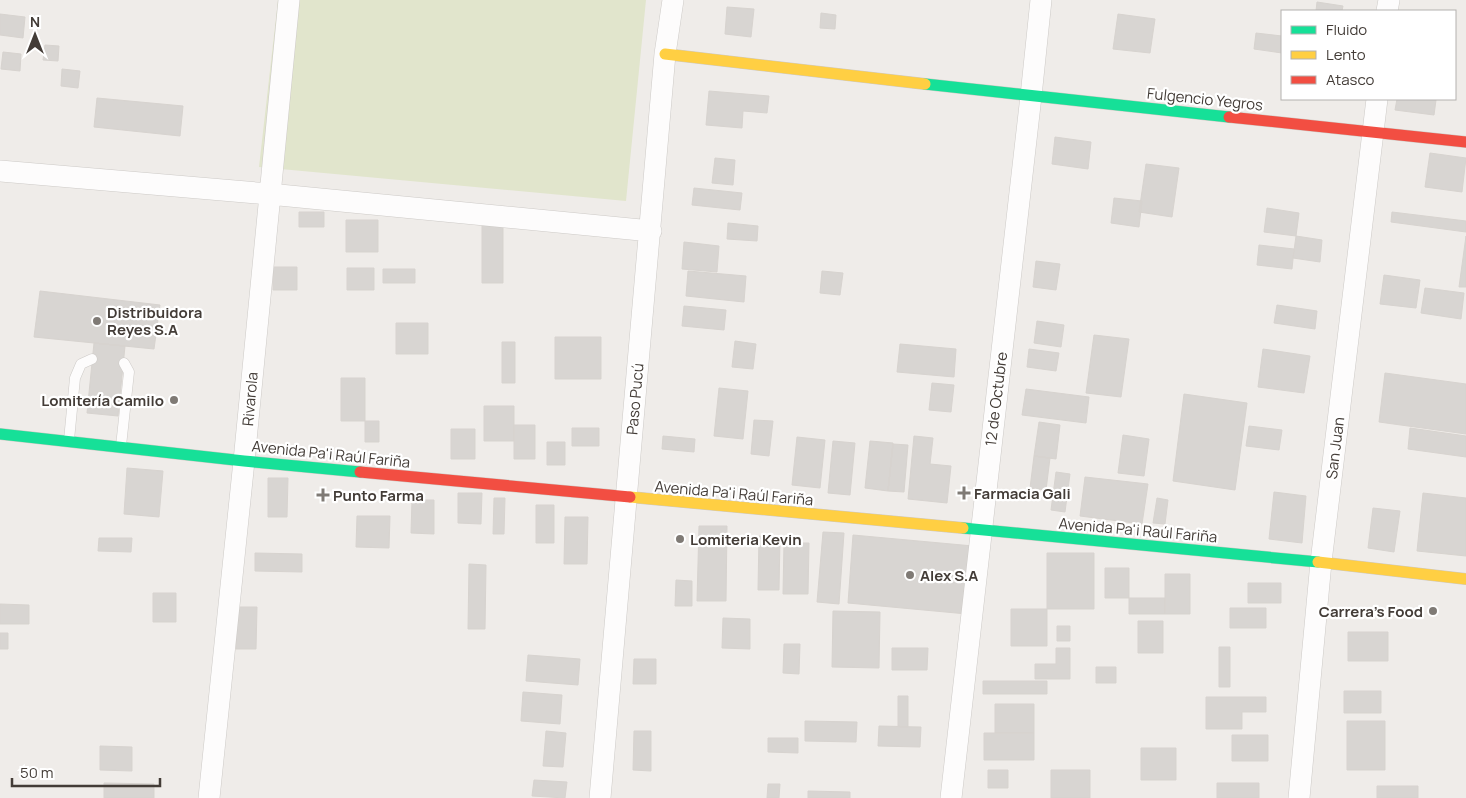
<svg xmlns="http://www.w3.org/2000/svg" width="1466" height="798" font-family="Manrope,sans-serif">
  <rect width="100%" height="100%" fill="#efece9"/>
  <path fill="#e1e5cc" d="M278 0H646L626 201 259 167Z"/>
  <path fill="#d8d5d2" stroke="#d7d3cf" d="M1317 2 1343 6 1342 11H1316Z
    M727 7 754 9 751 37 725 34Z
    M821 13 836 15 835 29 820 28Z
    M0 14 25 17 23 38 0 35Z
    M1118 14 1155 19 1150 53 1113 49Z
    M1256 33 1282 36V53L1254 49Z
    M45 45 59 46 58 61 43 60Z
    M3 52 21 54 20 71 1 69Z
    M62 69 80 71 78 88 61 86Z
    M709 91 769 96 767 113 743 111 742 128 706 125Z
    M97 98 183 106 180 136 94 127Z
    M1397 99 1436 100 1434 115 1395 110Z
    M1055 137 1091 142 1088 169 1052 164Z
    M1430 153 1466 158 1462 192 1425 187Z
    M715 158 735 160 733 185 712 183Z
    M1146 164 1179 168 1172 217 1139 212Z
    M694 188 742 193 740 210 692 205Z
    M1114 198 1142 201 1139 227 1111 223Z
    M1267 208 1299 213 1296 236 1264 232Z
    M299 212H324V227H299Z
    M1392 212 1466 221V232L1391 222Z
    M346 220H378V252H346Z
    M728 223 758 226 757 241 727 239Z
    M482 225H503V283H482Z
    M1296 236 1322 240 1320 262 1293 258Z
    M1466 236V287H1459Z
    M684 242 719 246 717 272 682 269Z
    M1259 245 1294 249 1292 269 1257 265Z
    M1036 261 1060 264 1056 290 1033 287Z
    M273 267H297V290H273Z
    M347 268H374V290H347Z
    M383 269H415V283H383Z
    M688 271 746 276 744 302 686 296Z
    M822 271 843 273 840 295 820 293Z
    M1384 275 1420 280 1416 308 1380 304Z
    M1425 288 1464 293 1461 319 1421 313Z
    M40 291 160 305 154 349 34 337Z
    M1277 305 1317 311 1315 329 1274 323Z
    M684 306 726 310 724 330 682 326Z
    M1037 321 1064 325 1061 347 1034 343Z
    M396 323H428V354H396Z
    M1094 335 1129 339 1121 397 1086 393Z
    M555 337H601V379H555Z
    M735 341 756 344 753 369 732 367Z
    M502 342H515V383H502Z
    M94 343 125 346 118 416 87 413Z
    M900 344 956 349 954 377 897 372Z
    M1029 349 1059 353 1056 371 1027 367Z
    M1263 349 1310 356 1304 393 1258 387Z
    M1385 373 1466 384V434L1379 422Z
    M341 378H365V421H341Z
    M932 383 954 385 951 412 929 410Z
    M719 388 748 391 743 439 714 436Z
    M1026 389 1089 397 1086 423 1022 415Z
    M1184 394 1247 403 1235 490 1173 481Z
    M484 406H514V441H484Z
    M754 420 773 421 769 456 751 454Z
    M365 421H379V442H365Z
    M1039 422 1060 425 1056 459 1034 456Z
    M514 425H535V459H514Z
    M1249 426 1282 430 1279 450 1246 446Z
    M572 428H599V446H572Z
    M1410 428 1466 436V457L1408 449Z
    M451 429H475V459H451Z
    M1123 435 1149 439 1144 476 1118 473Z
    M663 436 695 439 694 452 662 449Z
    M914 436 933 438 930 464 951 466 947 503 908 499Z
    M797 437 825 440 820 488 792 485Z
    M833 441 855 443 850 495 828 493Z
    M870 441 893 443 888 491 865 488Z
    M547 442H565V465H547Z
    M893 444 908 445 904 492 888 491Z
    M1034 456 1050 458 1046 490 1030 488Z
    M127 468 163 471 159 517 124 514Z
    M1056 472 1070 474 1065 512 1051 510Z
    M1085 477 1148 484 1142 524 1080 516Z
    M268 478H288L287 517H268Z
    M1274 492 1306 496 1302 543 1269 539Z
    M458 493H482L481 524 458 523Z
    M1423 493 1466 498V556L1417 551Z
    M494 498H505L504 534H493Z
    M1157 498 1168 500 1165 524 1153 523Z
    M412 500H434V534L411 533Z
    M536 505H554V543H536Z
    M1373 508 1400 511 1394 552 1368 548Z
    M357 516H390L389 548 356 547Z
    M565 517H588L587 564H564Z
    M699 526H727L726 601H697Z
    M823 532 844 533 839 604 817 602Z
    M853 535 973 546 967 614 848 603Z
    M759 536 780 537 779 590H758Z
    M99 538H132L131 552 98 551Z
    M784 543H809L808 594H783Z
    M255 553 302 554V572L255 571Z
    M1047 553H1094V609H1047Z
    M469 564 486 565 485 629H468Z
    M1105 568H1129V598H1105Z
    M1165 574H1190V614H1165Z
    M676 580 692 581V606H675Z
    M1248 583H1281V603H1248Z
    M153 593H176V622H153Z
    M1129 598H1165V614H1129Z
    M0 604 29 605V624H0Z
    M237 607H257L256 649H236Z
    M1230 608H1266V628H1230Z
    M1011 609H1047V646H1011Z
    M833 611 880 612 879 668 832 667Z
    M723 618 750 619V649L722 648Z
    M1138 621H1163V653H1138Z
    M1057 626H1070V641H1057Z
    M1348 632H1388V661H1348Z
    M0 633H8V649H0Z
    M784 644H800L799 674 783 673Z
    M1219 647H1230V687H1219Z
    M892 648H928L927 670H892Z
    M1056 648H1070V679H1035V664H1056Z
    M528 655 580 659 578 685 526 681Z
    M634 659H656V684H633Z
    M1096 667H1116V683H1096Z
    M983 681H1047V694H983Z
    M1344 691H1381V713H1344Z
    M523 692 562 695 560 724 521 721Z
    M898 696H908V727H898Z
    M1206 697H1266V712H1242V729H1206Z
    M995 704H1034V733H995Z
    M805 721 857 722 856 742 805 741Z
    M1347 721H1385V770H1347Z
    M879 726 921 727 920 747 878 746Z
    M546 731 566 733 563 767 543 766Z
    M634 731H651V771L633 770Z
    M984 733H1034V760H984Z
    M1232 735H1268V761H1232Z
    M768 738H798V753L768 752Z
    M100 746 132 747V771L100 770Z
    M1141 748H1176V780H1141Z
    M988 770H1008V788H988Z
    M1051 770H1090V798H1051Z
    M534 780 567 782 565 798 532 796Z
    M104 783 154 784V798H104Z
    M1217 783H1259V798H1217Z
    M768 784H780L779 798H767Z
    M1377 786H1418V798H1377Z
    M808 791 850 792V798H808Z"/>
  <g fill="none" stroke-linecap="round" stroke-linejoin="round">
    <defs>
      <path id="lane" d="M69 440 75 378 81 364 92 359
        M121 446 129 372 124 363"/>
      <path id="street" d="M1387 11 1389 0
        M0 171 269 194 651 231
        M209 798 244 461 289 0
        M600 798 665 54 673 0
        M951 798 1031 96 1041 0
        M1299 798 1321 562 1377 99"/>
      <path id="fast" d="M925 84 1229 117
        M0 434 244 461 360 472
        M963 528 1318 562"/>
      <path id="slow" d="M665 54 925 84
        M630 497 963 528
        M1318 562 1466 579"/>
      <path id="jam" d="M1229 117 1466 142
        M360 472 630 497"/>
    </defs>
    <use href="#lane" stroke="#cdcac7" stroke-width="11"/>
    <use href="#street" stroke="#cdcac7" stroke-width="22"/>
    <use href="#fast" stroke="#cec9c3" stroke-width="12"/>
    <use href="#slow" stroke="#cec9c3" stroke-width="12"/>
    <use href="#jam" stroke="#cec9c3" stroke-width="12"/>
    <use href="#lane" stroke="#fdfcfc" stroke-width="10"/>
    <use href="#street" stroke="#fdfcfc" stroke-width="21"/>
    <use href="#fast" stroke="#16e098" stroke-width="11"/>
    <use href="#slow" stroke="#ffcf43" stroke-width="11"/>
    <use href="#jam" stroke="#f24e42" stroke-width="11"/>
  </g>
  <g fill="#7f7a75" stroke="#fff" stroke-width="2">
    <circle cx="97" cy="321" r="5"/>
    <circle cx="174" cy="400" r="5"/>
    <path d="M961.5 485.5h5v5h5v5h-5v5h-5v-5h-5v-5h5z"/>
    <path d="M320.5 487.5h5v5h5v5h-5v5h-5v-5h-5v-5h5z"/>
    <circle cx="680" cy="539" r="5"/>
    <circle cx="910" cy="575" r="5"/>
    <circle cx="1433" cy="611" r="5"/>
  </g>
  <g text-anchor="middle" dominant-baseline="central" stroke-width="4.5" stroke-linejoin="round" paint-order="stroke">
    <g font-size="15" fill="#433c37" stroke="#fff">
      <text transform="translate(1205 99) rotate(6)">Fulgencio Yegros</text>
      <text transform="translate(250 399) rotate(-85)">Rivarola</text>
      <text transform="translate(635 399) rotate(-85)">Paso Pucú</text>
      <text transform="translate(996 399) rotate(-83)">12 de Octubre</text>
      <text transform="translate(1335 448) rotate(-83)">San Juan</text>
      <text transform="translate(331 454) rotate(6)">Avenida Pa'i Raúl Fariña</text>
      <text transform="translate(734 493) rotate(5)">Avenida Pa'i Raúl Fariña</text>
      <text transform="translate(1138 530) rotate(5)">Avenida Pa'i Raúl Fariña</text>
    </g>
    <g font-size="15" font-weight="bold" fill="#433c37" stroke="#fff" text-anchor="start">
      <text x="107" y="312">Distribuidora<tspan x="107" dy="17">Reyes S.A</tspan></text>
      <text x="164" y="400" text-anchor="end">Lomitería Camilo</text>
      <text x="974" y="493">Farmacia Gali</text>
      <text x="333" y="495">Punto Farma</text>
      <text x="690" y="539">Lomiteria Kevin</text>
      <text x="920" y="575">Alex S.A</text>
      <text x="1423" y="611" text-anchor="end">Carrera's Food</text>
    </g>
  </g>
  <rect x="1281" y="10" width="175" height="90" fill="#ffffff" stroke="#b4b1af"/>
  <rect x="1291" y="26" width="25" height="8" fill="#16e098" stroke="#b4b1af"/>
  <text x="1326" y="35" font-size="15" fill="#433c37">Fluido</text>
  <rect x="1291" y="51" width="25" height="8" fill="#ffcf43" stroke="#b4b1af"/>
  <text x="1326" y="60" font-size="15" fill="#433c37">Lento</text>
  <rect x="1291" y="76" width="25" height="8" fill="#f24e42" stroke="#b4b1af"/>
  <text x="1326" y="85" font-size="15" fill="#433c37">Atasco</text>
  <g transform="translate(35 35)" stroke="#ffffff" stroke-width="4" paint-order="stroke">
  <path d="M0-4L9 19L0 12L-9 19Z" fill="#433c37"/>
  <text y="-8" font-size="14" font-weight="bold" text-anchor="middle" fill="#433c37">N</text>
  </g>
  <path d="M12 778v8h148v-8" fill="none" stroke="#433c37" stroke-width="2.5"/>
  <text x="20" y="778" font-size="15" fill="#433c37" stroke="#ffffff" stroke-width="4" paint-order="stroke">50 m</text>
</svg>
